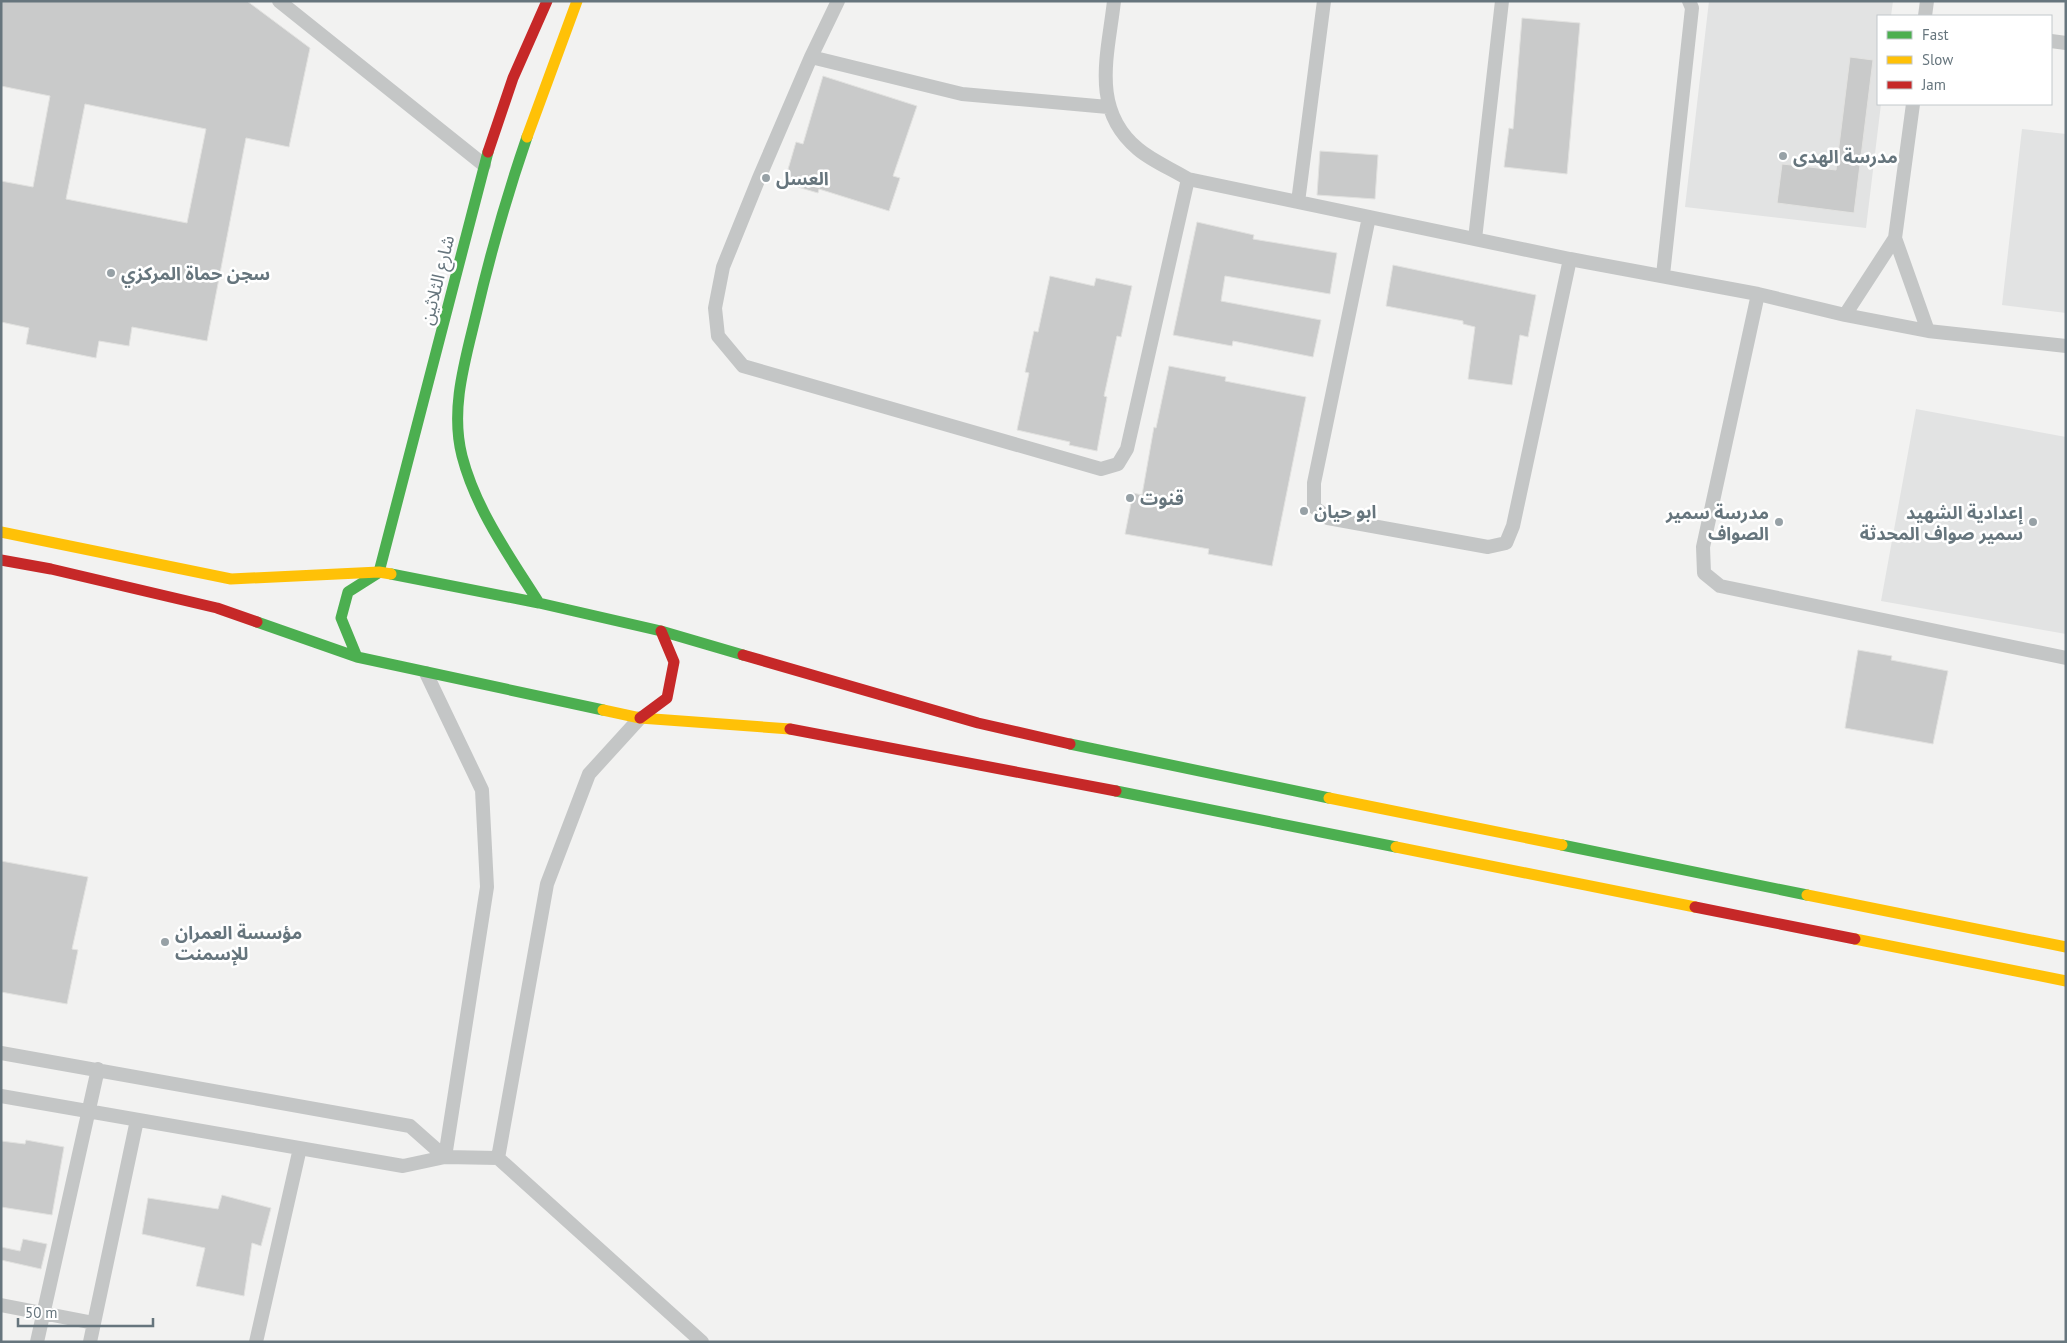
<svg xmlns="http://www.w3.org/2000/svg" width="2067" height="1343" font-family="'PT Sans','Noto Sans Arabic',sans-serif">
  <rect width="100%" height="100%" fill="#f2f2f1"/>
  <path fill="#e2e3e3" d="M1709 1H1893L1891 16H1878V104H1881L1866 228 1685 207Z
    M2022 129 2066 134V313L2002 305Z
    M1916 409 2066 437V634L1881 601Z"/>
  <path fill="#c9caca" stroke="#e2e2e0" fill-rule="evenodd" d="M1 1H247L310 48 289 147 246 138 207 341 132 327 129 346 99 341 96 358 26 344 29 328 1 322V181L33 187 50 96 1 86ZM85 104 206 129 187 223 66 199Z
    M1522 18 1580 23 1567 174 1504 167 1509 128 1513 129Z
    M1850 57 1873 60 1854 213 1777 203 1782 164 1836 170Z
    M823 76 917 106 893 176 900 178 889 211 819 189 818 193 784 183 796 142 803 144Z
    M1320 151 1378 155 1375 199 1317 195Z
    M1197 222 1254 235 1253 239 1337 253 1330 294 1225 276 1221 301 1321 320 1313 357 1233 341 1232 346 1173 335Z
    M1393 265 1536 295 1528 337 1520 335 1512 385 1468 379 1475 327 1463 324V321L1386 306Z
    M1050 276 1094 286 1096 278 1132 286 1121 337 1117 336 1104 396 1107 397 1097 451 1069 445 1070 442 1017 430 1029 373 1025 372 1034 331 1038 332Z
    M1169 366 1226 377 1225 381 1306 397 1272 566 1208 554 1209 549 1125 534 1133 493 1142 495 1154 427 1156 428Z
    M1858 650 1892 656 1891 660 1948 671 1933 744 1845 728Z
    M1 861 88 877 72 949 78 950 67 1004 1 992Z
    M26 1140 64 1147 52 1215 1 1207V1141L25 1144Z
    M222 1195 271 1208 261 1246 252 1243 244 1296 196 1286 205 1248 142 1234 148 1198 218 1209Z
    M23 1239 47 1244 41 1269 1 1260V1247L20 1251Z"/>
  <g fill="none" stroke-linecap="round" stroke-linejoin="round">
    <path stroke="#c4c6c6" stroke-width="14" d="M279 1 484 165
      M838 1 811 57 759 178 723 267 715 308 718 336 743 366 1101 469 1118 464 1127 449 1188 179
      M1114 1C1108 55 1090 109 1138 149 1152 161 1172 169 1188 179L1570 259 1758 294 1845 315 1928 331 2066 346
      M1925 16 1927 1
      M2051 41 2066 43
      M811 57 962 94 1108 107
      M1298 202 1324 1
      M1369 217 1314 483V507L1328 518 1488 547 1506 543 1513 526 1570 259
      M1895 238 1928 331
      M1475 239 1502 1
      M1663 275 1692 8 1689 1
      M1758 294 1703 547 1704 573 1720 586 2066 658
      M1845 315 1895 238 1913 104
      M426 673 482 790 487 887 445 1157
      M1 1053 410 1126 445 1157
      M1 1096 403 1166 445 1157 498 1158 702 1342
      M498 1158 547 884 589 774 640 718
      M1 1305 94 1323
      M37 1342 98 1069
      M90 1342 137 1120
      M256 1342 300 1148"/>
    <path stroke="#4caf50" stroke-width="11" d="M527 137C507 195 490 255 476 315 465 361 450 409 462 456 476 510 510 557 539 603
      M379 572 488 152
      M391 574 539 603 661 631 743 655
      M257 622 357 657 603 710
      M357 657 341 618 348 592 378 573
      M1070 744 1329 798
      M1116 791 1396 847
      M1562 845 1807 895"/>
    <path stroke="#ffc107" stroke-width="11" d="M527 137 577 1
      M1 532 231 579 379 572 391 574
      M603 710 640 718 790 729
      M1329 798 1562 845
      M1396 847 1695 907
      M1807 895 2066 947
      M1855 939 2066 981"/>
    <path stroke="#c62828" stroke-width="11" d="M488 152 513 78 547 1
      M1 560 51 569 217 608 257 622
      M743 655 978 723 1070 744
      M640 718 667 698 674 662 661 631
      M790 729 1116 791
      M1695 907 1855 939"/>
  </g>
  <g fill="#97a1a6" stroke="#fff" stroke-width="2">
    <circle cx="1783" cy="156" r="5"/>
    <circle cx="766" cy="178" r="5"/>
    <circle cx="111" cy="273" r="5"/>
    <circle cx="1130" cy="498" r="5"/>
    <circle cx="1304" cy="511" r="5"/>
    <circle cx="1779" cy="522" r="5"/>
    <circle cx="2033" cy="522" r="5"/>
    <circle cx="165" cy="942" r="5"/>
  </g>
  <g text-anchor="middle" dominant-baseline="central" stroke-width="5" stroke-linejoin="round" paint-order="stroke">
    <g font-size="18" font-weight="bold" fill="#66757d" stroke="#fff" text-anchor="start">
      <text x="1793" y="156">مدرسة الهدى</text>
      <text x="776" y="178">العسل</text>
      <text x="121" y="273">سجن حماة المركزي</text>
      <text x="1140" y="498">قنوت</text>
      <text x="1314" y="511">ابو حيان</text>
      <text x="1769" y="512" text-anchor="end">مدرسة سمير<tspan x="1769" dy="21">الصواف</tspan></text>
      <text x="2023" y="512" text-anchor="end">إعدادية الشهيد<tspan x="2023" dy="21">سمير صواف المحدثة</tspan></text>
      <text x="175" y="932">مؤسسة العمران<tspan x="175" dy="21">للإسمنت</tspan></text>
    </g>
    <g font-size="18" fill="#66757d" stroke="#fff">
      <text transform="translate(437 280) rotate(-76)">شارع الثلاثين</text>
    </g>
  </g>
  <rect width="2067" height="1343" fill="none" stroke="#66757d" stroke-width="5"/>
  <rect x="1877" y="15" width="175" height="90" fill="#ffffff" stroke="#c2c8cb"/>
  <rect x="1887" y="31" width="25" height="8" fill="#4caf50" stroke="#c2c8cb"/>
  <text x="1922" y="40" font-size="15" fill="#66757d">Fast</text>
  <rect x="1887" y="56" width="25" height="8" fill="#ffc107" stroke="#c2c8cb"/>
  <text x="1922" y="65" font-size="15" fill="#66757d">Slow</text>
  <rect x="1887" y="81" width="25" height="8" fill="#c62828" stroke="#c2c8cb"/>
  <text x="1922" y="90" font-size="15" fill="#66757d">Jam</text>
  <path d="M18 1318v8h135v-8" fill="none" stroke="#66757d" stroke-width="2.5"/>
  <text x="25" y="1318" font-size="15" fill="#66757d" stroke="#ffffff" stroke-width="4" paint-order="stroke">50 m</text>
</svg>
